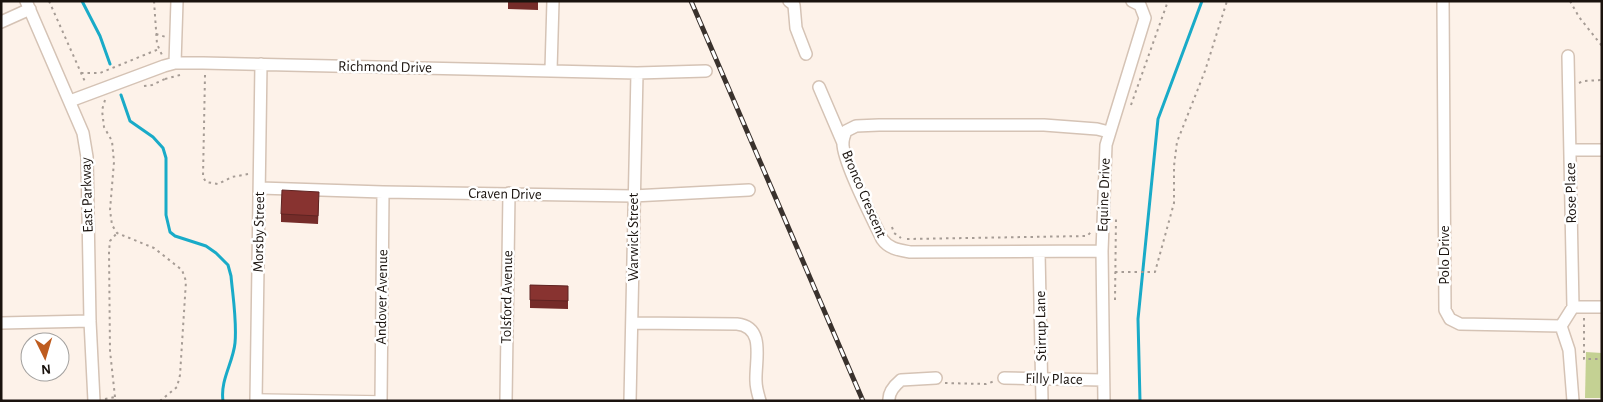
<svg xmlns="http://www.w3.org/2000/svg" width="1603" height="402" font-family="'Alegreya Sans',sans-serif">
  <rect width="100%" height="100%" fill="#fdf2e9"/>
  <path fill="#c4d193" d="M1586 352 1602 353V398H1585Z"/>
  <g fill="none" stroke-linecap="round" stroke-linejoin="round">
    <path stroke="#19abc8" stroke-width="3" d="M82 1 100 36 110 64
      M121 95 130 121 153 137 163 148 166 158V215L170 232 175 236 206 246 216 253 228 265 231 276C233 298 237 321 235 343 233 363 220 380 223 401
      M1140 401 1138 319 1158 119 1202 1"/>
    <defs>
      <path id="service" d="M256 397 381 399"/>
      <path id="minor" d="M26 1 83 133 87 157 90 321 94 401
        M789 1 794 5 796 28 806 54
        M1443 1 1445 310 1450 319 1460 324 1561 326
        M1 22 30 9
        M175 63 177 1
        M551 70 553 1
        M819 87 843 143
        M70 101 164 66 175 63H203L637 73 706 71
        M1570 150H1602
        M260 188 383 192 633 196 749 190
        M1102 251 910 252C899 250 889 249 882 239 874 222 841 158 843 142 843 138 845 134 846 131L856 126 879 125H1044L1097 129 1109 132
        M1039 252 1042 401
        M1573 307H1602
        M1 323 90 321
        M633 323 737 324C766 327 755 361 756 381 756 388 758 394 760 401
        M1561 326 1573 307 1568 56
        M1561 326 1569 350 1573 401
        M1004 378 1103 380
        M256 401 261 64
        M381 401 383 192
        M506 401 509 193
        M630 401 637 73
        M889 401C888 392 895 385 901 380L936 378
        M1104 401 1102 251 1106 145 1145 18 1140 5 1132 1"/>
    </defs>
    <use href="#service" stroke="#d5c3b5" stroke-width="8"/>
    <use href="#minor" stroke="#d5c3b5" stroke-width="14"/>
    <path stroke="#a69c95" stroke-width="2" stroke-dasharray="2.5 4" stroke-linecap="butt" d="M49 1 86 84
      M154 1 157 44 162 55
      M1570 1 1579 17 1602 46
      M156 34 166 37
      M81 73H100L159 49
      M205 75 203 177 206 182 218 184 232 177 248 174
      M165 79 180 75
      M1579 83 1583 81 1602 80
      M144 86 152 85 165 79V77
      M105 100 102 110 104 127 112 141 114 162 110 210 112 225 117 233 154 248 182 270 186 281 180 375 177 387 160 401
      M1131 105 1168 1
      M892 227 894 233 901 238
      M907 239 1087 236 1091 232
      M1115 272H1155L1174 203V166L1177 142 1205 71 1227 1
      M1115 300 1116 217
      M1584 318V359H1602
      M945 383 986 384 995 381
      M115 397 110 351 109 251 110 241 117 233
      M1 399 2 401
      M105 399 115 397V401
      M65 401H70"/>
    <use href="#service" stroke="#fff" stroke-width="5.5"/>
    <use href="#minor" stroke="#fff" stroke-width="11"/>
    <defs>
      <path id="rail" d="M691 1 863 401"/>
    </defs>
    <use href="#rail" stroke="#3a322d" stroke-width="5"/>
    <use href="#rail" stroke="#fff" stroke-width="3" stroke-dasharray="9" stroke-linecap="butt"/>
  </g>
  <path fill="#752c29" d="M508 1H538V10L508 9Z
    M319 200 318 224 281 222V214Z
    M530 285 568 286V309L530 308Z"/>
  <path fill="#883330" stroke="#5f2422" d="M282 190 319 192 318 216 281 214Z
    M530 285 568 286V301L530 300Z"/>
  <g text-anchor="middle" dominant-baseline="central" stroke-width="5" stroke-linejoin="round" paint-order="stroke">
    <g font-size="15" fill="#1a130e" stroke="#fff">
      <text transform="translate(385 67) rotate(1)">Richmond Drive</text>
      <text transform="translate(1571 193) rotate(-91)">Rose Place</text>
      <text transform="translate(505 194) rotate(1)">Craven Drive</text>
      <text transform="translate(864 194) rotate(67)">Bronco Crescent</text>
      <text transform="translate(87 195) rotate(-92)">East Parkway</text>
      <text transform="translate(1104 195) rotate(-88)">Equine Drive</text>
      <text transform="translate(259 232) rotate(-89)">Morsby Street</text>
      <text transform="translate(633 237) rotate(-90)">Warwick Street</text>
      <text transform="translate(1444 255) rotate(-90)">Polo Drive</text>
      <text transform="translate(382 297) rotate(-89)">Andover Avenue</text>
      <text transform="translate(507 297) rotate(-89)">Tolsford Avenue</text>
      <text transform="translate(1041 326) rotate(-91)">Stirrup Lane</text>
      <text transform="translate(1054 379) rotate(1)">Filly Place</text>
    </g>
  </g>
  <rect width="1603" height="402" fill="none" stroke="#1a130e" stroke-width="5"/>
  <g transform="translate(45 357) rotate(175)"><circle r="24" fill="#ffffff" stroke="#a3a19f"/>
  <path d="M0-4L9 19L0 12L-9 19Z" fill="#be5c1f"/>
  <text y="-8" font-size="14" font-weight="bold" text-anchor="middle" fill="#1a130e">N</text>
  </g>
</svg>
